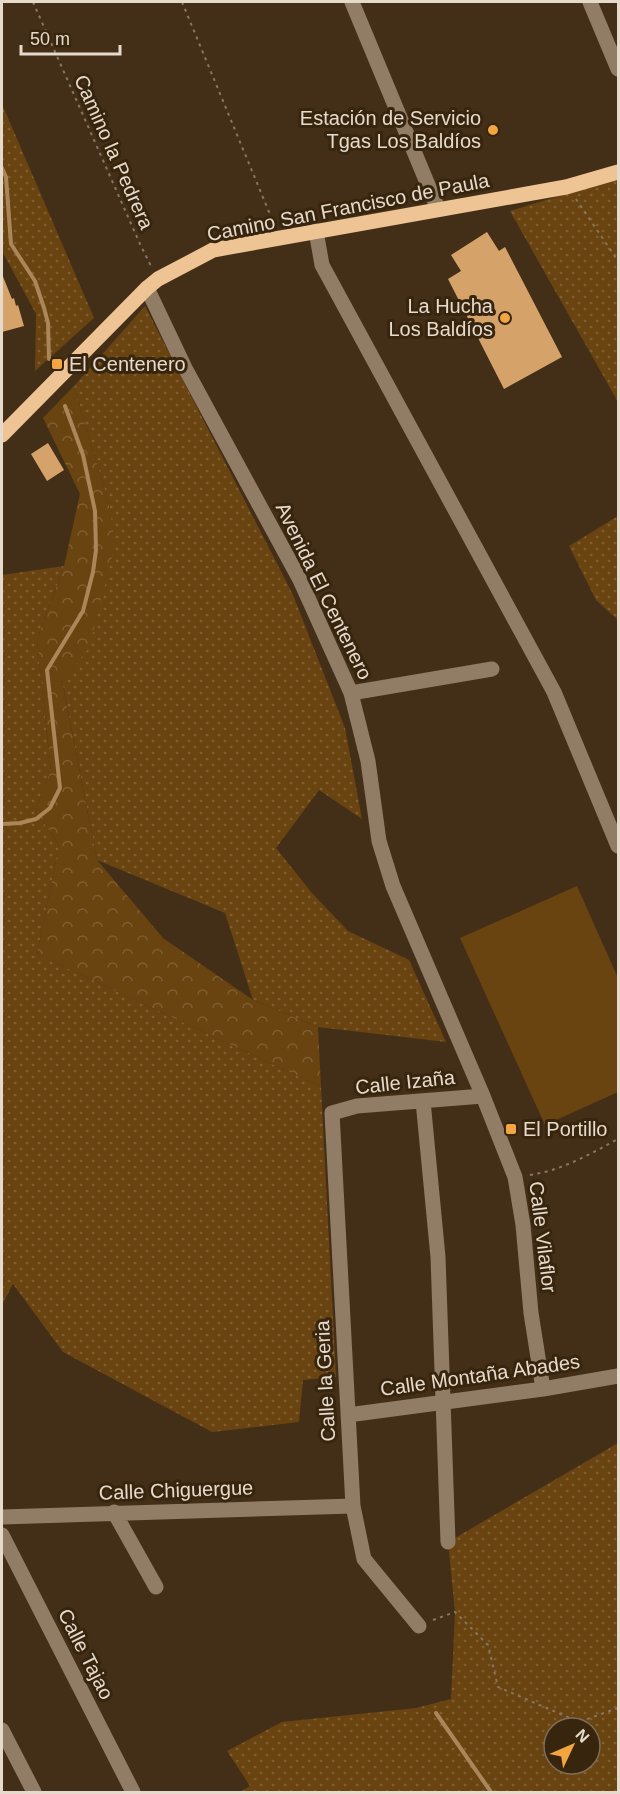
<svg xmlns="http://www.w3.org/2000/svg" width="620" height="1794" font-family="Arial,sans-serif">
  <defs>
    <pattern id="green-dots" width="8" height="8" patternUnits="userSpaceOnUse" patternTransform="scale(1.5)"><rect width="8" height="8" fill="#694410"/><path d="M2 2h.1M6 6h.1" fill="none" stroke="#7e5e32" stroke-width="1.8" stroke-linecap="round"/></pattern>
    <pattern id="forest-crowns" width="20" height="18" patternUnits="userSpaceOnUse" patternTransform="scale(1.5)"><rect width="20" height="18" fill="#694410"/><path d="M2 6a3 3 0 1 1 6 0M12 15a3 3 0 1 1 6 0" fill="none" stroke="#7e5e32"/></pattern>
  </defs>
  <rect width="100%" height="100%" fill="#432f18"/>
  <path fill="url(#green-dots)" fill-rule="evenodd" d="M2 104 94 318 35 371 36 314 2 251Z
    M618 178V402L510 211Z
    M145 306 293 595 345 728 362 819 319 790 276 848 311 892 348 931 409 960 446 1042 318 1027 253 1000 225 913 97 860 62 680 89 647 110 508 74 386Z
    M618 516V620L596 600 569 546Z
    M64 566 37 640 51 770 35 810 59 845 37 954 321 1087 336 1377 303 1380 299 1422 212 1432 63 1352 13 1284 2 1305V575Z
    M618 1443V1792H240L250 1786 227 1751 282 1722 416 1708 451 1699 455 1612 448 1542ZM554 1728H590V1764H554Z"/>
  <path fill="url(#forest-crowns)" d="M74 386 110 508 115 545 89 648 62 681 97 860 163 938 253 1000 318 1027 321 1087 37 954 59 845 35 810 51 770 37 640 64 566 80 494 43 418Z"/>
  <path fill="#694410" d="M577 886 618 978V1092L545 1125 460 938Z"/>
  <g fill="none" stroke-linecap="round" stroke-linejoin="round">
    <path stroke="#aa8659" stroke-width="4" d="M2 168 6 177 11 244 35 281 44 308 48 323 49 359
      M2 824 20 823 36 819 50 808 60 788 47 670 83 611 93 572 96 550 95 511 83 455 65 406
      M436 1713 491 1792"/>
  </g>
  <path fill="#d5a36a" d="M487 232 499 251 505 247 562 357 504 389 448 279 461 271 451 255Z
    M2 274 12 299 14 298 16 306 18 305 24 326 2 332Z
    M48 443 64 470 47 481 31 454Z"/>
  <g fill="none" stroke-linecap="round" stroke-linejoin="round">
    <path stroke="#877663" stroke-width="2" stroke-dasharray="3 4.5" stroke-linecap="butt" d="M33 2 140 244 151 266
      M182 2 274 224
      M576 199 618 261
      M530 1175C563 1170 590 1154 618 1139
      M433 1620 455 1612 488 1645 498 1687 579 1722 618 1708"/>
    <path stroke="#917c65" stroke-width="15" d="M352 2 438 209
      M590 2 618 69
      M316 231 322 265 554 692 618 846
      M147 288 185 368 300 580 351 693 368 761 379 841 393 886 483 1096 515 1177 523 1225 531 1313 543 1389
      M351 693 492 669
      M423 1101 438 1257 448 1542
      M348 1415 543 1389 618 1376
      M114 1512 156 1587
      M2 1517 353 1506
      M2 1535 133 1792
      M419 1626 364 1559 353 1506 332 1113 357 1106 483 1096
      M2 1730 34 1792"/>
    <path stroke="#efc494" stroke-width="15" d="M2 435 147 288 158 279 213 250 566 187 618 172"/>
  </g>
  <g fill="#f2a541" stroke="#38250e" stroke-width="2">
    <circle cx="493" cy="130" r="6"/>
    <circle cx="505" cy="318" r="6"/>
    <rect x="51" y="358" width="12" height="12" rx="3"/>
    <rect x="505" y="1123" width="12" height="12" rx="3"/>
  </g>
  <g text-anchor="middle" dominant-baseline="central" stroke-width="6" stroke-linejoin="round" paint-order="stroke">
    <g font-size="20" fill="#e6dacc" stroke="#38250e" text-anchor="end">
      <text x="481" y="118">Estación de Servicio<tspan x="481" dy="23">Tgas Los Baldíos</tspan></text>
      <text x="493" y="306">La Hucha<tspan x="493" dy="23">Los Baldíos</tspan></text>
      <text x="69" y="364" text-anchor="start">El Centenero</text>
      <text x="523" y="1129" text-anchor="start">El Portillo</text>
    </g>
    <g font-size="20" fill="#e6dacc" stroke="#38250e">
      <text transform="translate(114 152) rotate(66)">Camino la Pedrera</text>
      <text transform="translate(348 207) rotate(-11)">Camino San Francisco de Paula</text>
      <text transform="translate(324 591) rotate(64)">Avenida El Centenero</text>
      <text transform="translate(405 1082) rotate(-6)">Calle Izaña</text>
      <text transform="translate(543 1237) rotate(83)">Calle Vilaflor</text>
      <text transform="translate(480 1375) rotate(-8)">Calle Montaña Abades</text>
      <text transform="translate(325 1381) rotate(-93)">Calle la Geria</text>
      <text transform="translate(176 1490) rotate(-2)">Calle Chiguergue</text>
      <text transform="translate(86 1654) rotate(63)">Calle Tajao</text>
    </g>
  </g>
  <rect width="620" height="1794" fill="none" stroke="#e6dacc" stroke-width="6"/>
  <g transform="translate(572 1746) rotate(46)"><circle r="28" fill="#38250e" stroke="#7e6d5a" stroke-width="1.5"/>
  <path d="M0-4.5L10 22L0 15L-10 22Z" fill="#f2a541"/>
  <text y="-9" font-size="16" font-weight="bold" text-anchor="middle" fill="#e6dacc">N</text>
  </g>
  <path d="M21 45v9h99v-9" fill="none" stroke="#e6dacc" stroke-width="3"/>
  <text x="30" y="45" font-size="18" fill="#e6dacc" stroke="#38250e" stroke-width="4.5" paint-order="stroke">50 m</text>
</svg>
